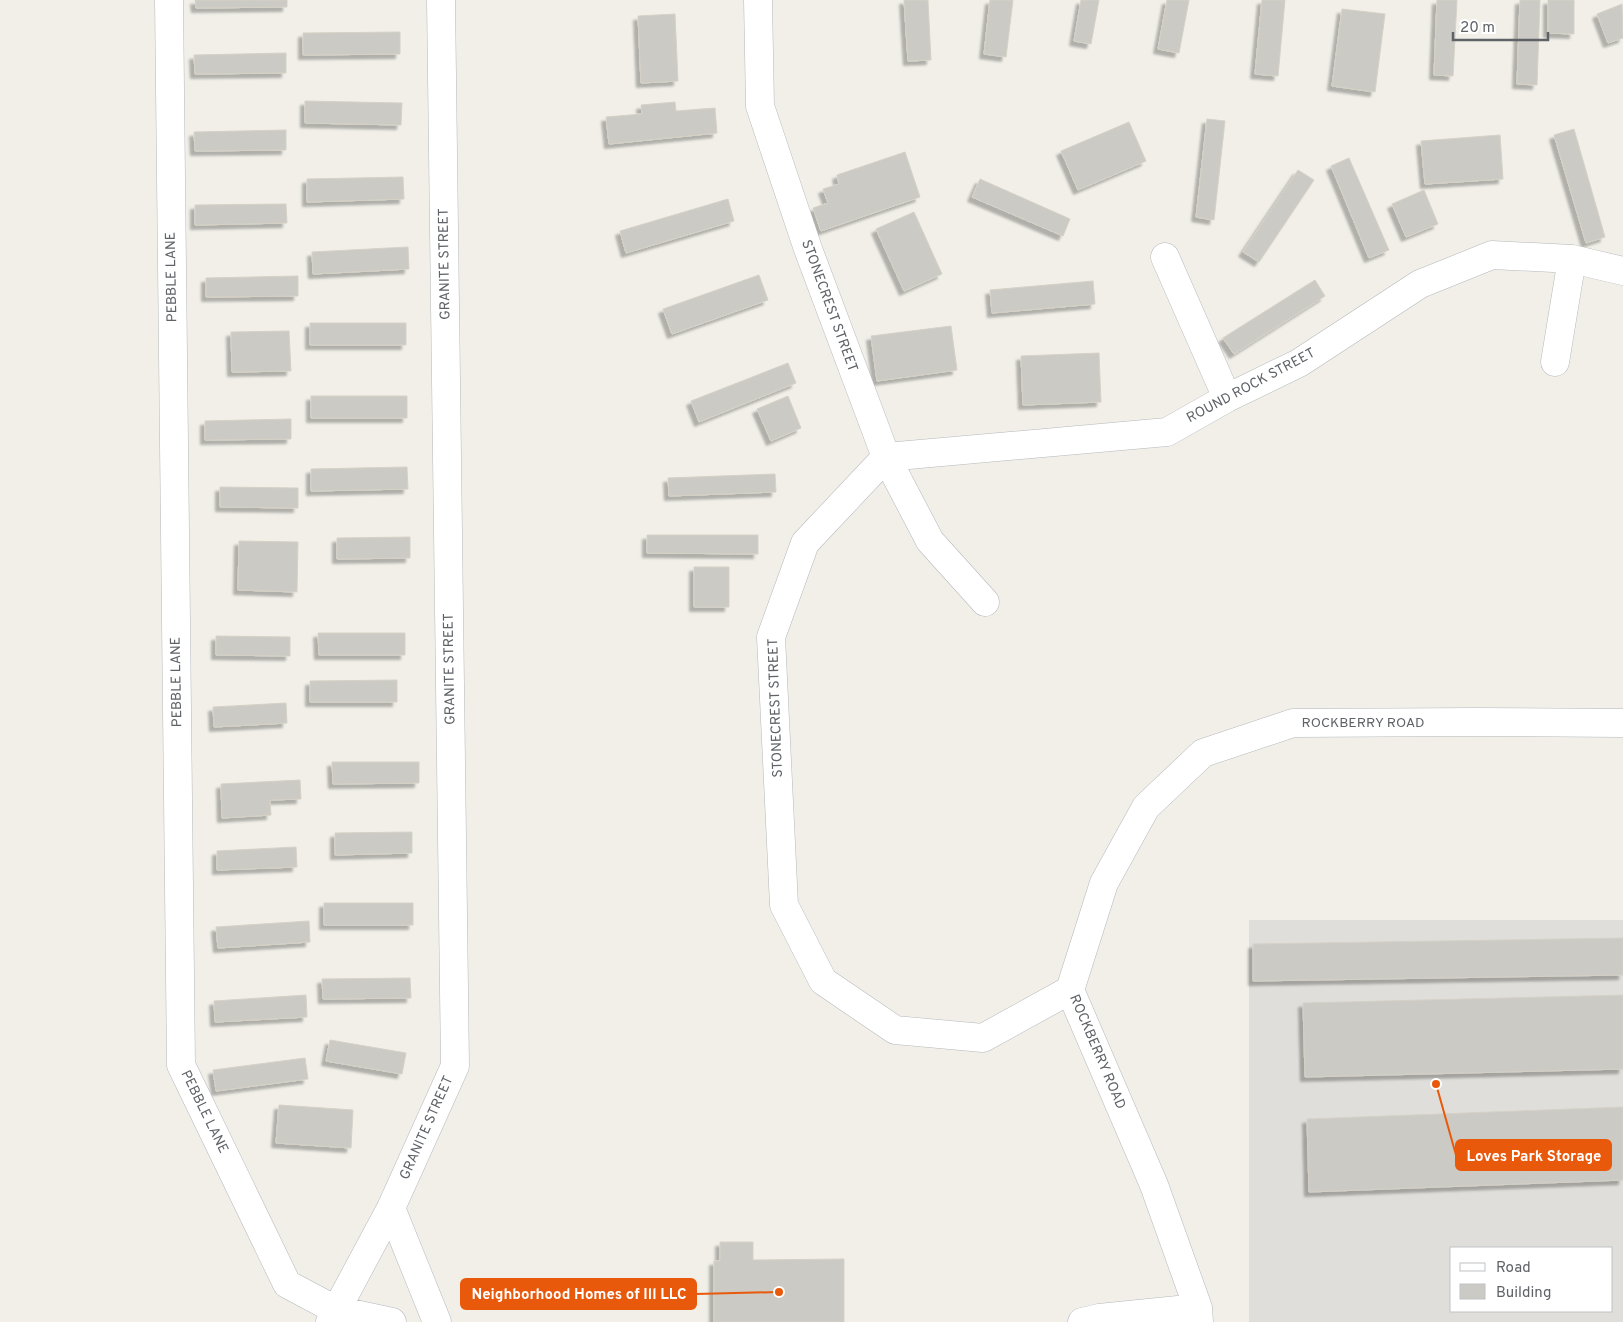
<svg xmlns="http://www.w3.org/2000/svg" width="1623" height="1322" font-family="Overpass,sans-serif">
  <defs>
    <filter id="shadow"><feDropShadow dx="-4.5" dy="4.5" stdDeviation="1" flood-color="#0004"/></filter>
  </defs>
  <rect width="100%" height="100%" fill="#f1efe8"/>
  <path fill="#e0deda" fill-rule="evenodd" d="M1249 920H1623V1322H1249ZM1452 1248H1612V1311H1452Z"/>
  <path fill="#cccac5" stroke="#d6d1c6" filter="url(#shadow)" d="M195 0H287V7L196 8Z
    M904 0H928L931 60 908 61Z
    M990 0H1013L1006 57 984 54Z
    M1081 0H1099L1091 44 1074 41Z
    M1167 0H1189L1179 53 1158 49Z
    M1262 0H1285L1278 76 1255 74Z
    M1437 0H1457L1453 76 1434 75Z
    M1520 0H1540L1537 85 1517 84Z
    M1548 0H1574V34L1548 33Z
    M1622 4 1623 38 1608 43 1597 14Z
    M1342 9 1385 14 1375 92 1332 86Z
    M675 14 678 81 641 83 638 16Z
    M400 32V54L303 55V33Z
    M286 53V73L195 74 194 55Z
    M305 101 402 103 401 125 305 123Z
    M675 102 676 111 715 108 717 133 609 144 606 117 642 114 641 105Z
    M1207 119 1225 121 1214 220 1196 217Z
    M1129 122 1146 161 1078 190 1061 151Z
    M1574 129 1605 237 1586 243 1554 135Z
    M286 130V150L195 151 194 132Z
    M1500 135 1503 179 1425 184 1421 141Z
    M905 152 920 197 821 231 813 208 828 203 823 189 839 184 837 175Z
    M1349 158 1389 250 1369 258 1331 166Z
    M1298 170 1314 180 1259 262 1243 252Z
    M403 177 404 199 307 202V179Z
    M980 179 1070 219 1063 236 972 197Z
    M1424 190 1438 224 1406 237 1392 204Z
    M728 199 734 221 626 253 620 231Z
    M286 204 287 223 195 225V205Z
    M914 212 942 274 904 291 876 229Z
    M408 247 409 269 313 274 312 252Z
    M759 275 768 300 672 334 663 309Z
    M298 276V296L206 297V278Z
    M1315 280 1325 296 1234 354 1223 338Z
    M1093 281 1095 304 992 313 990 290Z
    M310 323H406V345H310Z
    M951 326 957 370 877 381 871 336Z
    M289 331 291 371 232 372 231 332Z
    M1099 353 1101 402 1023 405 1021 356Z
    M788 363 796 383 699 422 691 401Z
    M311 396H407V418H311Z
    M788 396 801 428 771 441 757 409Z
    M291 419V439L205 440V421Z
    M407 467 408 489 311 491V469Z
    M775 474 776 492 669 496 668 478Z
    M220 487 298 488V508L220 507Z
    M647 535H758V554L647 553Z
    M410 537V558L337 559V538Z
    M239 541 298 542 297 592 238 590Z
    M694 567H729V607H694Z
    M318 633H405V655H319Z
    M216 636 290 637V656L216 655Z
    M397 680V702H310V681Z
    M286 703 287 723 214 727 213 707Z
    M332 762H419V783L333 784Z
    M300 780 301 799 270 800 271 815 222 818 221 784Z
    M412 832V853L335 855V833Z
    M296 847 297 867 217 870V851Z
    M324 903H413V925H324Z
    M309 921 310 942 218 948 216 927Z
    M1623 938V975L1253 981V944Z
    M410 978 411 998 323 999 322 979Z
    M306 995 307 1017 215 1022 214 1001Z
    M1623 995V1069L1305 1077 1303 1003Z
    M330 1040 406 1053 402 1074 326 1061Z
    M305 1058 308 1079 216 1091 213 1070Z
    M279 1105 353 1110 351 1148 276 1143Z
    M1623 1107V1180L1309 1192 1307 1119Z
    M720 1242H753V1260L844 1259V1322H714V1261H720Z"/>
  <g fill="none" stroke-linecap="round" stroke-linejoin="round">
    <defs>
      <path id="minor" d="M169 0 181 1065 287 1284 336 1310 392 1322
        M758 0 760 106 808 249 886 457 805 543 771 637 784 905 823 981 895 1030 983 1038 1070 990
        M1165 257 1227 398
        M1555 362 1572 259
        M985 602 930 541 886 457 1167 432 1227 398 1299 363 1420 284 1492 255 1572 259 1623 271
        M391 1208 437 1322
        M330 1322 391 1208 455 1066 441 0
        M1082 1322 1099 1318 1198 1308
        M1199 1322 1198 1308 1154 1185 1070 990 1104 883 1146 807 1203 753 1293 723 1475 722 1623 723"/>
    </defs>
    <use href="#minor" stroke="#b5b8bc" stroke-width="29"/>
    <use href="#minor" stroke="#fff" stroke-width="28"/>
  </g>
  <g text-anchor="middle" dominant-baseline="central" stroke-width="4" stroke-linejoin="round" paint-order="stroke">
    <g font-size="14" fill="#5f6368" stroke="#fff">
      <text transform="translate(445 264) rotate(-91)">GRANITE STREET</text>
      <text transform="translate(172 277) rotate(-91)">PEBBLE LANE</text>
      <text transform="translate(829 306) rotate(70)">STONECREST STREET</text>
      <text transform="translate(1251 386) rotate(-28)">ROUND ROCK STREET</text>
      <text transform="translate(450 669) rotate(-91)">GRANITE STREET</text>
      <text transform="translate(177 682) rotate(-91)">PEBBLE LANE</text>
      <text transform="translate(776 708) rotate(-92)">STONECREST STREET</text>
      <text x="1363" y="723">ROCKBERRY ROAD</text>
      <text transform="translate(1097 1052) rotate(67)">ROCKBERRY ROAD</text>
      <text transform="translate(204 1112) rotate(64)">PEBBLE LANE</text>
      <text transform="translate(427 1128) rotate(-66)">GRANITE STREET</text>
    </g>
  </g>
  <path fill="none" stroke="#e8590c" stroke-width="2" d="M1436 1084L1456 1155M779 1292L696 1294"/>
  <g fill="#e8590c" stroke="#fff" stroke-width="2">
    <circle cx="1436" cy="1084" r="5"/>
    <circle cx="779" cy="1292" r="5"/>
  </g>
  <g fill="#e8590c" stroke="#e8590c" stroke-width="2">
    <rect x="1456" y="1140" width="155" height="30" rx="5"/>
    <rect x="461" y="1279" width="235" height="30" rx="5"/>
  </g>
  <g font-size="15" text-anchor="middle" font-weight="bold" fill="#fff">
    <text x="1534" y="1161">Loves Park Storage</text>
    <text x="579" y="1299">Neighborhood Homes of Ill LLC</text>
  </g>
  <rect x="1450" y="1247" width="162" height="65" fill="#ffffff" stroke="#bfc1c3"/>
  <rect x="1460" y="1263" width="25" height="8" fill="#ffffff" stroke="#bfc1c3"/>
  <text x="1496" y="1272" font-size="15" fill="#5f6368">Road</text>
  <rect x="1460" y="1284" width="25" height="15" fill="#cccac5" stroke="#bfc1c3"/>
  <text x="1496" y="1297" font-size="15" fill="#5f6368">Building</text>
  <path d="M1453 32v8h95v-8" fill="none" stroke="#5f6368" stroke-width="2.5"/>
  <text x="1460" y="32" font-size="15" fill="#5f6368" stroke="#ffffff" stroke-width="4" paint-order="stroke">20 m</text>
</svg>
